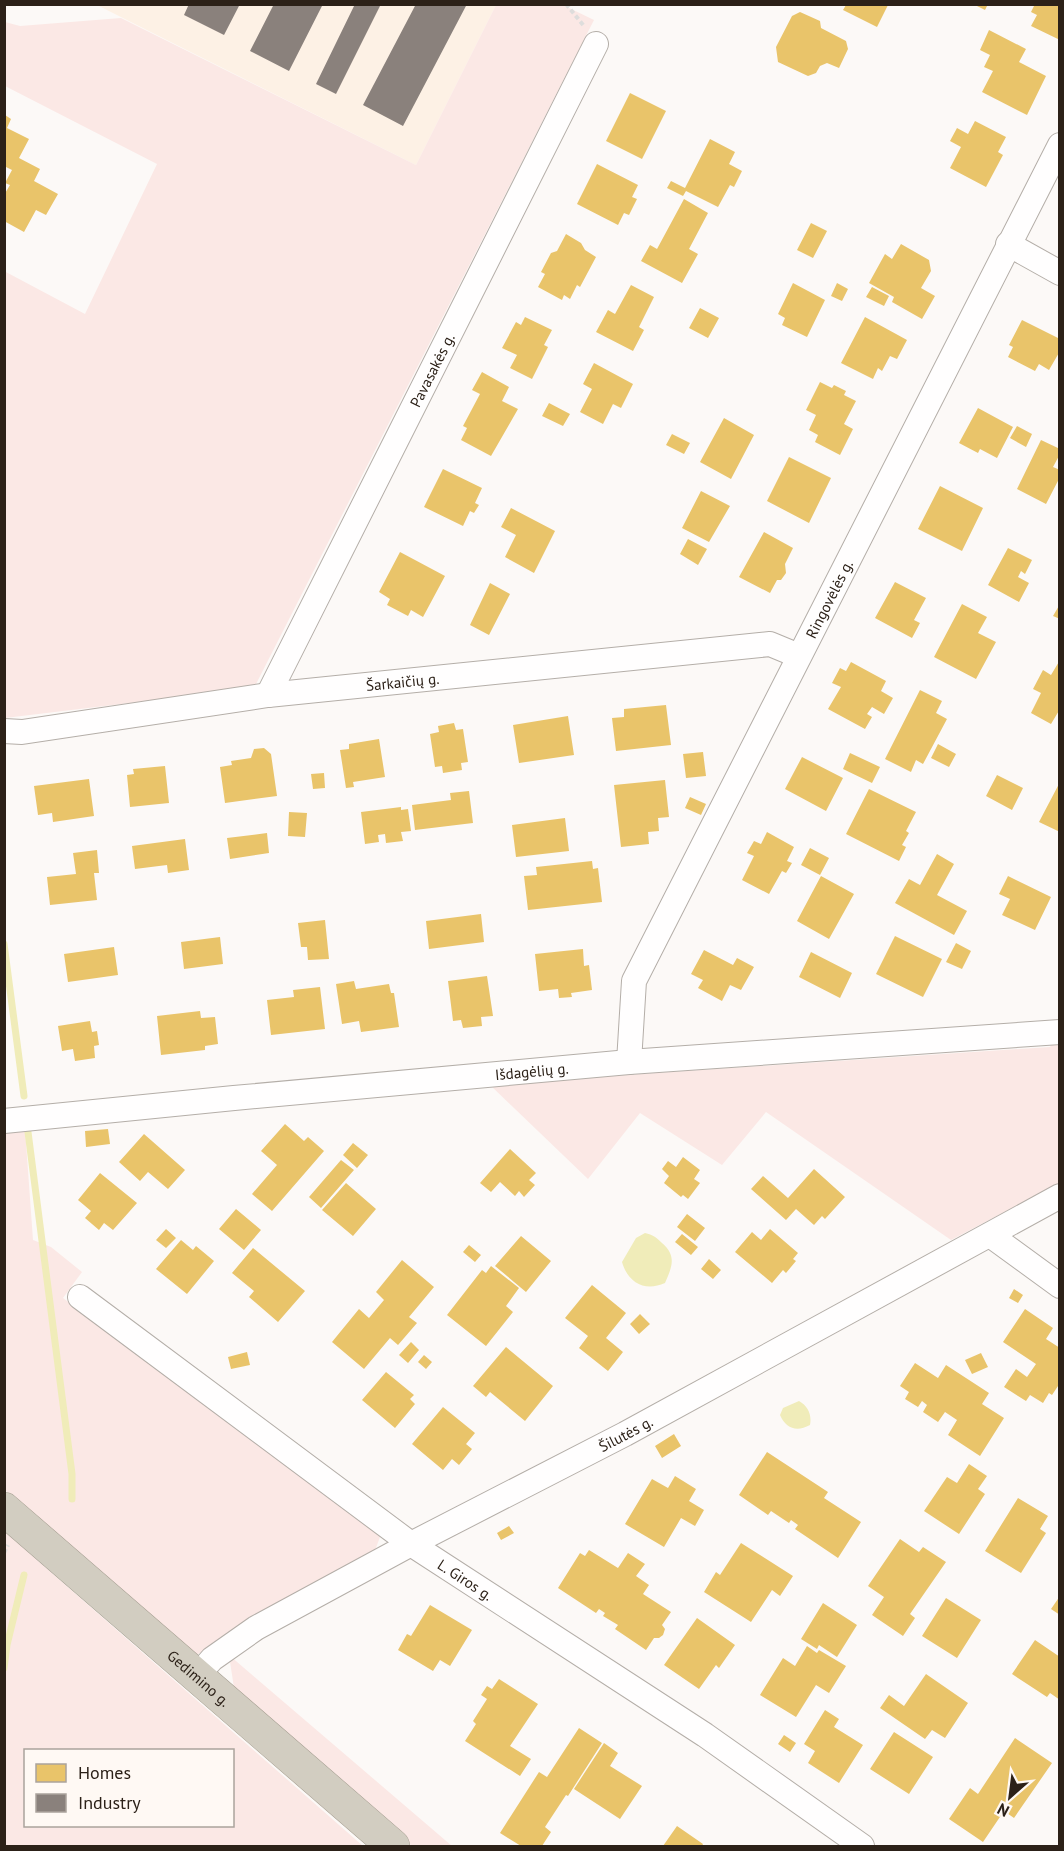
<svg xmlns="http://www.w3.org/2000/svg" width="1064" height="1851" font-family="'PT Sans',sans-serif">
  <rect width="100%" height="100%" fill="#fcf9f7"/>
  <path fill="#fdf1e5" d="M95 4 496 5 416 165Z"/>
  <path fill="#fbe8e5" fill-rule="evenodd" d="M496 5H563L594 20 254 688 5 718 4 271 85 314 157 164 5 86V22L20 26 121 18 416 165Z
    M1059 1029V1183L951 1240 766 1112 722 1165 640 1113 588 1179 489 1084 1050 1047Z
    M25 1129 33 1240 51 1247 82 1272 63 1298 377 1531 380 1537 374 1553 193 1657 5 1490V1132Z
    M4 1531 29 1553 363 1846H5ZM26 1750H232V1826H26Z
    M229 1655 452 1846H412L250 1707 234 1688Z"/>
  <path fill="#f0ecb9" d="M645 1233C653 1235 656 1237 662 1243 677 1256 672 1267 665 1283 645 1292 628 1283 622 1262L636 1238Z
    M799 1401C808 1406 812 1415 810 1425 797 1432 786 1429 780 1415L783 1408Z"/>
  <path fill="#e9c46a" d="M973 4H988L985 10Z
    M1035 4H1060V40L1031 26 1037 15 1031 12Z
    M846 5H888L877 27 843 10Z
    M800 12 820 21 821 28 846 41 848 49 839 68 827 63 820 66 816 73 808 76 778 62 776 47 792 16Z
    M989 30 1026 49 1019 62 1046 76 1027 115 982 92 993 71 984 67 990 55 980 50Z
    M630 93 666 111 642 159 606 141Z
    M5 115 11 119 7 128 29 139 19 158 40 169 34 181 58 194 46 215 36 210 24 232 4 221V195L10 185 5 183 12 170 4 166Z
    M975 121 1006 137 998 152 1003 155 986 187 950 168 961 147 950 141 957 128 968 134Z
    M710 139 735 152 729 164 742 171 734 187 730 185 718 207 686 191 683 196 667 188 671 181 685 188Z
    M597 164 638 185 632 197 637 199 629 215 624 213 618 225 577 204Z
    M684 199 708 213 689 249 698 254 682 283 641 261 650 245 657 249Z
    M811 223 827 231 813 258 797 250Z
    M566 234 581 243 585 250 596 257 580 287 577 285 570 299 564 295 562 300 538 287 545 274 541 272 551 253 557 251Z
    M901 244 929 260 931 271 921 288 935 296 922 319 892 302 894 297 869 283 885 254 892 259Z
    M793 283 825 300 807 337 782 325 785 318 778 314Z
    M837 283 848 289 842 301 831 296Z
    M631 285 654 297 639 327 644 330 633 351 596 332 608 310 615 314Z
    M872 287 889 296 884 306 866 297Z
    M700 308 719 318 708 338 689 328Z
    M525 317 552 330 544 345 548 347 532 379 510 368 517 355 502 348 516 322 521 325Z
    M865 317 907 340 897 359 890 356 882 371 878 368 873 379 841 363Z
    M1022 320 1060 339V351L1049 370 1039 364 1035 371 1008 357 1013 347 1009 345Z
    M594 363 633 384 621 408 613 404 603 424 580 412 592 389 583 384Z
    M482 372 509 387 502 401 518 409 491 456 461 440 467 428 463 426 480 394 472 390Z
    M820 382 832 388 834 385 846 391 844 395 856 401 844 424 853 429 840 455 815 442 818 435 809 430 816 415 806 410Z
    M549 403 570 414 563 426 542 416Z
    M978 408 1013 427 997 458 980 449 978 453 959 443Z
    M724 418 754 435 731 479 700 462Z
    M1017 426 1032 434 1026 447 1010 438Z
    M672 434 690 443 684 454 666 445Z
    M1041 440 1060 449V454L1053 467 1060 470V477L1046 504 1017 489Z
    M789 457 831 478 809 523 767 501Z
    M443 469 482 488 475 503 479 505 474 513 470 511 463 526 424 507Z
    M940 486 983 508 962 551 918 529Z
    M701 491 730 506 709 542 682 528Z
    M511 508 555 531 534 573 505 557 516 535 501 527Z
    M764 532 793 548 785 564 786 573 781 580H777L770 593 739 577Z
    M688 539 707 549 698 565 680 554Z
    M1008 548 1032 560 1025 574 1021 571 1018 577 1029 583 1019 602 988 585Z
    M400 552 445 576 423 617 411 610 408 616 387 605 390 599 379 592Z
    M895 582 926 598 914 620 920 623 912 638 875 618Z
    M490 583 510 594 489 635 470 625Z
    M962 604 987 617 978 633 996 642 976 679 934 657Z
    M1060 604V619L1053 616Z
    M1060 660V709L1051 724 1031 713 1041 693 1033 689 1043 670 1051 675Z
    M851 662 886 681 881 691 893 698 884 714 872 707 867 714 872 717 865 729 828 709 841 687 832 683 840 668 846 671Z
    M920 690 942 701 936 713 947 719 923 764 916 760 911 772 885 759Z
    M666 705 671 745 616 751 612 718 624 717V709Z
    M568 716 574 755 519 763 513 725Z
    M454 723 456 730 463 729 468 762 461 763 462 770 443 773 442 766 435 767 430 734 439 732 438 726Z
    M379 739 385 777 353 782 354 787 346 788 340 750 349 749V744Z
    M938 744 956 754 949 767 931 758Z
    M264 748 271 754 277 796 225 803 220 767 232 765 231 761 251 758 254 749Z
    M703 752 706 776 686 778 683 754Z
    M850 753 880 767 872 783 843 769Z
    M802 757 843 778 826 811 785 789Z
    M165 766 169 803 130 807 127 775 134 774 133 769Z
    M324 773 325 788 313 789 311 774Z
    M997 775 1023 788 1012 810 986 796Z
    M89 779 94 816 53 822 52 813 38 815 34 786Z
    M665 780 669 817 658 818 659 831 648 832 649 844 621 847 614 785Z
    M1060 782V832L1039 822Z
    M869 789 916 812 906 831 909 833 902 845 906 847 899 861 846 834Z
    M469 791 473 823 415 830 412 805 451 800 450 793Z
    M690 797 706 804 701 815 685 808Z
    M401 807V810L408 809 411 831 401 832 403 841 386 843 385 834 378 835 379 842 365 844 361 812Z
    M289 812 307 813 305 837 288 836Z
    M565 818 569 851 516 857 512 825Z
    M767 832 794 847 787 861 792 863 786 873 782 871 769 894 742 880 754 856 747 853 754 841 761 844Z
    M267 833 269 853 230 859 227 838Z
    M185 839 189 870 168 873 167 865 135 869 132 846Z
    M810 848 829 858 820 875 801 865Z
    M97 850 99 873H94L97 900 50 905 47 877 76 874 73 853Z
    M937 854 954 864 937 895 967 911 954 935 895 903 909 879 920 885Z
    M592 861 593 869 598 868 602 902 528 910 524 876 537 875 536 867Z
    M821 876 854 894 829 939 797 921Z
    M1008 876 1051 897 1035 930 1002 915 1010 899 999 894Z
    M481 914 484 942 429 949 426 921Z
    M325 920 329 959 308 960 307 947H301L298 923Z
    M895 936 942 959 923 997 876 974Z
    M220 937 223 964 184 969 181 942Z
    M956 943 971 951 962 969 946 962Z
    M114 947 118 975 68 982 64 954Z
    M583 949 584 966 589 965 592 990 571 993 572 997 559 998 558 989 539 991 535 954Z
    M704 950 733 965 737 958 754 967 741 990 730 985 722 1001 698 988 703 980 691 974Z
    M811 952 852 973 840 998 799 977Z
    M487 976 493 1016 481 1017 482 1026 463 1028 461 1020 453 1021 448 981Z
    M354 981 356 989 389 984 391 993H394L399 1027 361 1032 359 1021 342 1024 336 984Z
    M320 987 325 1029 271 1035 267 1000 294 997 293 990Z
    M200 1011 201 1018 215 1017 218 1044 205 1046V1050L161 1055 157 1016Z
    M90 1021 92 1032 97 1031 99 1045 94 1046 95 1058 75 1061 73 1049 62 1051 58 1026Z
    M285 1124 304 1141 308 1137 324 1151 272 1211 252 1194 277 1165 261 1151Z
    M108 1129 110 1144 86 1147 85 1131Z
    M144 1134 185 1170 168 1189 148 1172 140 1181 119 1162Z
    M353 1143 368 1155 357 1168 343 1155Z
    M510 1149 536 1173 529 1180 535 1185 524 1197 519 1191 515 1196 500 1182 491 1192 480 1183Z
    M683 1157 700 1170 694 1179 700 1183 688 1199 683 1195 681 1197 664 1183 669 1176 662 1169 668 1161 676 1167Z
    M341 1160 354 1170 321 1208 309 1197Z
    M814 1169 845 1197 825 1219 822 1216 814 1225 796 1209 786 1220 751 1189 763 1176 788 1198Z
    M100 1173 137 1203 113 1230 104 1223 99 1230 85 1218 91 1211 78 1200Z
    M346 1183 376 1209 353 1236 322 1210Z
    M236 1209 261 1230 244 1250 219 1229Z
    M687 1214 705 1228 695 1241 677 1227Z
    M166 1229 176 1238 166 1248 156 1240Z
    M770 1229 798 1253 793 1259 796 1261 786 1273 783 1270 772 1283 735 1252 752 1232 761 1240Z
    M682 1234 698 1247 691 1255 675 1242Z
    M521 1236 551 1261 526 1292 495 1266Z
    M181 1240 193 1250 196 1246 214 1261 187 1294 156 1269Z
    M469 1245 481 1255 475 1262 463 1252Z
    M253 1248 305 1291 278 1322 249 1297 254 1291 232 1273Z
    M709 1259 721 1270 713 1279 701 1269Z
    M402 1260 434 1287 409 1317 417 1323 398 1345 390 1338 364 1369 332 1342 359 1309 369 1318 384 1300 376 1292Z
    M491 1266 519 1288 506 1306 513 1312 486 1346 447 1315 482 1270 486 1273Z
    M592 1285 626 1313 606 1338 623 1352 608 1371 579 1348 588 1336 565 1318Z
    M1014 1289 1023 1295 1018 1303 1009 1298Z
    M1025 1309 1053 1328 1046 1339 1060 1348V1383L1052 1395 1049 1393 1043 1403 1030 1395 1026 1401 1004 1387 1016 1369 1027 1377 1036 1364 1003 1342Z
    M640 1314 650 1324 639 1334 630 1324Z
    M411 1342 419 1350 408 1363 399 1355Z
    M506 1347 553 1386 525 1421 490 1392 486 1397 473 1386Z
    M247 1352 250 1365 231 1369 228 1357Z
    M981 1353 988 1367 972 1374 965 1360Z
    M424 1355 432 1362 426 1369 418 1362Z
    M915 1363 938 1378 946 1365 989 1393 982 1404 1004 1418 980 1456 948 1435 957 1420 945 1412 938 1422 923 1412 927 1405 922 1401 918 1407 905 1399 909 1392 900 1386Z
    M386 1372 414 1395 410 1399 415 1404 395 1428 362 1400Z
    M443 1407 475 1433 466 1444 472 1449 459 1465 452 1459 443 1470 412 1444Z
    M674 1434 681 1446 662 1458 655 1446Z
    M767 1452 828 1492 824 1498 861 1522 838 1558 795 1529 798 1525 791 1520 789 1523 771 1511 768 1515 739 1495Z
    M969 1464 987 1476 978 1489 985 1494 959 1534 924 1511 947 1477 957 1483Z
    M675 1476 696 1489 689 1501 704 1510 695 1526 681 1518 664 1547 625 1524 652 1479 668 1488Z
    M1018 1498 1048 1516 1040 1529 1046 1533 1021 1573 985 1551Z
    M509 1526 514 1533 501 1540 497 1533Z
    M900 1539 919 1552 923 1547 946 1562 910 1614 915 1618 903 1636 872 1615 884 1597 868 1586Z
    M741 1543 793 1576 780 1596 772 1590 751 1622 704 1592 716 1572 720 1575Z
    M589 1550 618 1568 628 1553 645 1564 636 1576 649 1585 643 1594 671 1612 662 1625 665 1629 663 1635 659 1638H654L646 1650 615 1629 618 1625 603 1616 605 1613 599 1609 596 1613 558 1588 580 1553 585 1556Z
    M1060 1596V1615L1051 1609Z
    M946 1598 981 1620 957 1658 922 1636Z
    M823 1603 857 1625 837 1657 819 1645 817 1649 801 1639Z
    M430 1605 472 1630 450 1666 440 1660 433 1671 398 1650 407 1634 411 1636Z
    M697 1618 735 1645 719 1668 716 1665 699 1689 664 1665Z
    M1035 1640 1060 1657V1700L1050 1693 1047 1697 1012 1674Z
    M807 1646 817 1653 819 1650 846 1666 829 1693 816 1685 796 1717 760 1695 783 1658 795 1666Z
    M926 1674 968 1703 945 1738 932 1730 925 1739 880 1708 889 1695 904 1706Z
    M499 1679 538 1704 510 1746 531 1759 520 1776 465 1741 476 1724 473 1721 487 1699 481 1695 487 1686 492 1689Z
    M825 1710 839 1719 834 1727 863 1745 839 1783 808 1763 815 1751 804 1744Z
    M579 1728 602 1743 568 1796 566 1795 545 1827 551 1832 542 1846H521L500 1833 539 1772 547 1777Z
    M894 1732 933 1757 909 1794 870 1769Z
    M784 1735 796 1743 790 1752 778 1744Z
    M1015 1738 1052 1763 1014 1818 1004 1811 983 1842 949 1819 970 1788 978 1794Z
    M604 1743 618 1753 610 1766 642 1786 620 1819 574 1789Z
    M677 1826 703 1844 702 1846H663Z"/>
  <path fill="#8a817c" d="M189 4H240L224 35 184 15Z
    M274 4H323L289 71 250 51Z
    M355 4H381L336 94 316 84Z
    M416 4H467L403 126 363 105Z"/>
  <g fill="none" stroke-linecap="round" stroke-linejoin="round">
    <path stroke="#f0ecb9" stroke-width="7" d="M4 944 24 1096
      M28 1132 72 1474V1499
      M4 1668 7 1645 24 1575"/>
    <defs>
      <g id="minor">
        <path d="M1008 244 1060 273"/>
        <path id="s1" d="M268 695 596 44"/>
        <path id="s2" d="M4 731 22 732 268 695 770 644 799 656"/>
        <path id="s3" d="M629 1062 634 981 1060 145"/>
        <path id="s4" d="M4 1121 234 1098 629 1062 1060 1032"/>
        <path d="M990 1235 1060 1286"/>
        <path id="s5" d="M80 1297 411 1544 705 1735 862 1846"/>
        <path id="s6" d="M197 1676 212 1659 256 1628 411 1544 625 1434 1060 1196"/>
      </g>
      <g id="highway">
        <path id="s7" d="M4 1509 393 1846"/>
      </g>
    </defs>
    <use href="#minor" stroke="#b4aea8" stroke-width="26"/>
    <use href="#highway" stroke="#a59e91" stroke-width="34"/>
    <path stroke="#dedddc" stroke-width="4" stroke-dasharray="4.5 3" stroke-linecap="butt" d="M566 4 584 26
      M4 1553 8 1545"/>
    <use href="#minor" stroke="#fffefe" stroke-width="24"/>
    <use href="#highway" stroke="#d2cdc1" stroke-width="33"/>
  </g>
  <g text-anchor="middle" dominant-baseline="central" stroke-width="6" stroke-linejoin="round" paint-order="stroke">
    <g font-size="15" fill="#2c2118" stroke="#fff9f4">
      <text stroke="none"><textPath href="#s1" startOffset="364">Pavasakės g.</textPath></text>
      <text stroke="none"><textPath href="#s3" startOffset="510">Ringovėlės g.</textPath></text>
      <text stroke="none"><textPath href="#s2" startOffset="402">Šarkaičių g.</textPath></text>
      <text stroke="none"><textPath href="#s4" startOffset="530">Išdagėlių g.</textPath></text>
      <text stroke="none"><textPath href="#s6" startOffset="494">Šilutės g.</textPath></text>
      <text stroke="none"><textPath href="#s5" startOffset="478">L. Giros g.</textPath></text>
      <text stroke="none"><textPath href="#s7" startOffset="258">Gedimino g.</textPath></text>
    </g>
  </g>
  <rect width="1064" height="1851" fill="none" stroke="#2c2118" stroke-width="12"/>
  <rect x="24" y="1749" width="210" height="78" fill="#fff9f4" stroke="#aba39c" stroke-width="1.5"/>
  <rect x="36" y="1764" width="30" height="18" fill="#e9c46a" stroke="#aba39c" stroke-width="1.5"/>
  <text x="78" y="1779" font-size="18" fill="#2c2118">Homes</text>
  <rect x="36" y="1794" width="30" height="18" fill="#8a817c" stroke="#aba39c" stroke-width="1.5"/>
  <text x="78" y="1809" font-size="18" fill="#2c2118">Industry</text>
  <g transform="translate(1010 1797) rotate(208)" stroke="#fff9f4" stroke-width="4.5" paint-order="stroke">
  <path d="M0-4.5L10 22L0 15L-10 22Z" fill="#2c2118"/>
  <text y="-9" font-size="16" font-weight="bold" text-anchor="middle" fill="#2c2118">N</text>
  </g>
</svg>
